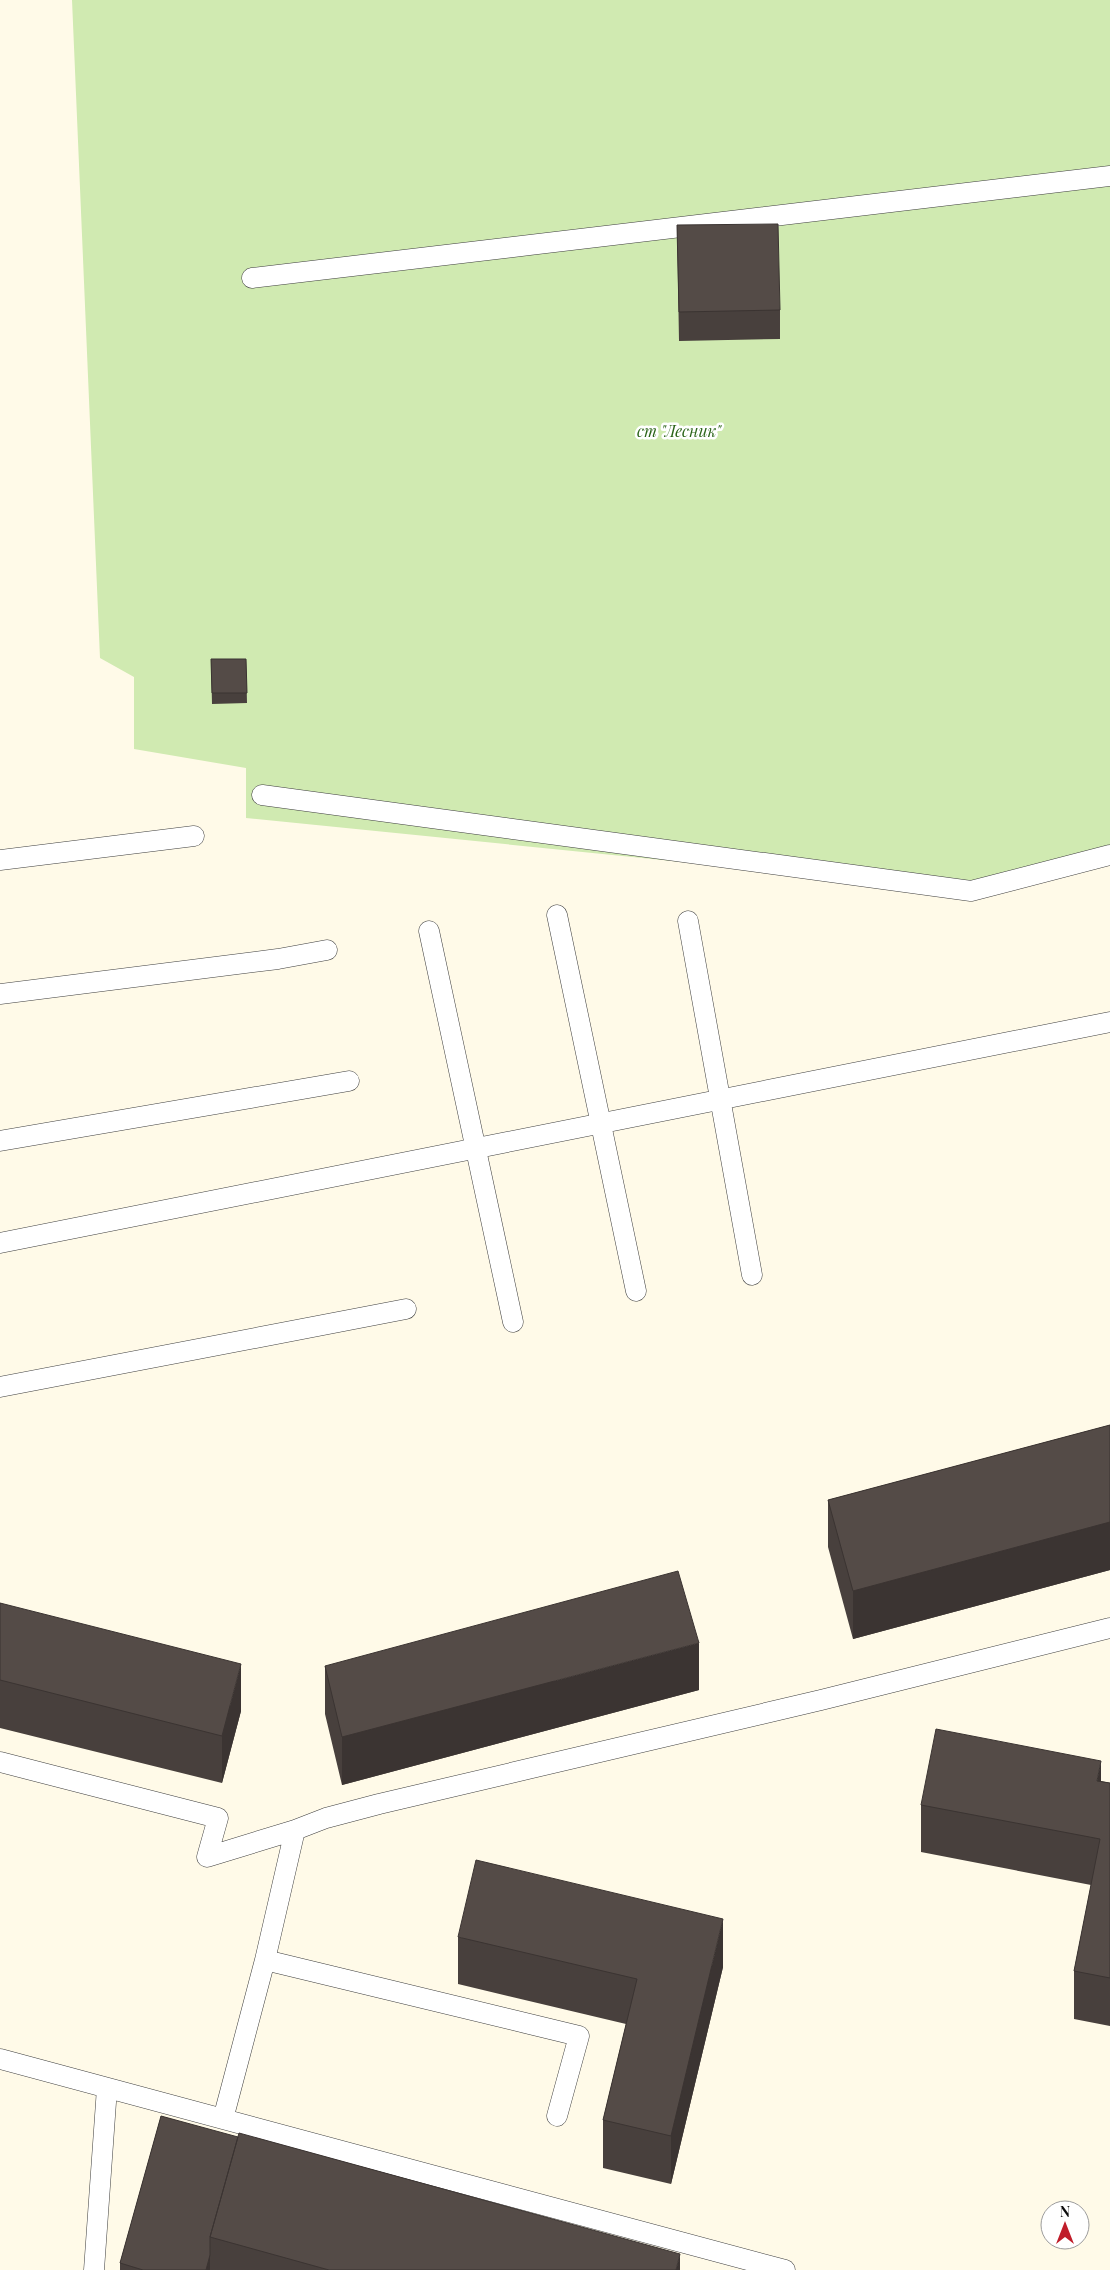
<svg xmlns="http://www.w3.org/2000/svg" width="1110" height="2270" font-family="'Playfair Display',serif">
  <rect width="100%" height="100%" fill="#fffae8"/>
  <path fill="#d0eab1" d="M72 0H1110V862L971 891 246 818V768L134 749V677L100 658Z"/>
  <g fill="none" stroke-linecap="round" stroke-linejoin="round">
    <defs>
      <path id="lane" d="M252 278 1110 176
        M262 795 971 891 1110 855
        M0 860 194 836
        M557 915 636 1291
        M688 921 752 1275
        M429 931 513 1322
        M0 994 278 959 327 950
        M0 1141 349 1081
        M0 1243 1110 1022
        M0 1387 406 1309
        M0 1762 218 1818 207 1857 295 1830
        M265 1960 295 1830 326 1818 379 1804 821 1700 1110 1628
        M0 2059 785 2270
        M223 2119 265 1960 579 2036 557 2116
        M94 2270 107 2088"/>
    </defs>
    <use href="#lane" stroke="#3e3e3e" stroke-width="21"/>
    <use href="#lane" stroke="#fff" stroke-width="20"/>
  </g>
  <path fill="#48403d" d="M677 225 780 310V339L679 341Z
    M211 659H246L247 703 212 704Z
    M1110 1425V1570L853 1639 828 1547V1500Z
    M0 1603 241 1711 222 1783 0 1728Z
    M325 1666 699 1690 342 1785 325 1714Z
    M1101 1781 1110 1783V2026L1074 2019V1971L1091 1885 921 1852V1805Z
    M458 1937 723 1967 671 2184 603 2168V2120L626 2024 458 1984Z
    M161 2116 680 2270H120V2263Z"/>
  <path fill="#3b3432" d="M1110 1522V1570L853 1639V1591Z
    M699 1643V1690L342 1785V1737Z
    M241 1664V1711L222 1783V1736Z
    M1101 1761V1809L1097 1781Z
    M723 1919V1967L671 2184V2136Z
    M680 2254V2270H676Z
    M210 2255V2270H206Z"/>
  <path fill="#544b47" stroke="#3b3432" d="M778 224 780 310 679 312 677 225Z
    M211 659H246L247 693H212Z
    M1110 1425V1522L853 1591 828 1500Z
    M678 1571 699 1643 342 1737 325 1666Z
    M0 1603 241 1664 222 1736 0 1680Z
    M936 1729 1101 1761 1097 1781 1110 1783V1978L1074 1971 1100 1839 921 1805Z
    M476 1860 723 1919 671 2136 603 2120 637 1979 458 1937Z
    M161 2116 238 2137 210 2237V2255L206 2270H143L120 2263Z
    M239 2133 680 2254 676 2270H329L210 2237Z"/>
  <g text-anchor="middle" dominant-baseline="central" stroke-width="5" stroke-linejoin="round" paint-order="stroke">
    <g font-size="16" font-style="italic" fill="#2b6419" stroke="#fff">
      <text x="679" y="430">ст "Лесник"</text>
    </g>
  </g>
  <g transform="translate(1065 2225)"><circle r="24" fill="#ffffff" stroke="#9d9d9d"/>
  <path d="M0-4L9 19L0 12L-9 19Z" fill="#c01d2a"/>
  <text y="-8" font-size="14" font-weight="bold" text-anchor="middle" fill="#0b0b0b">N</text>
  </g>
</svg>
